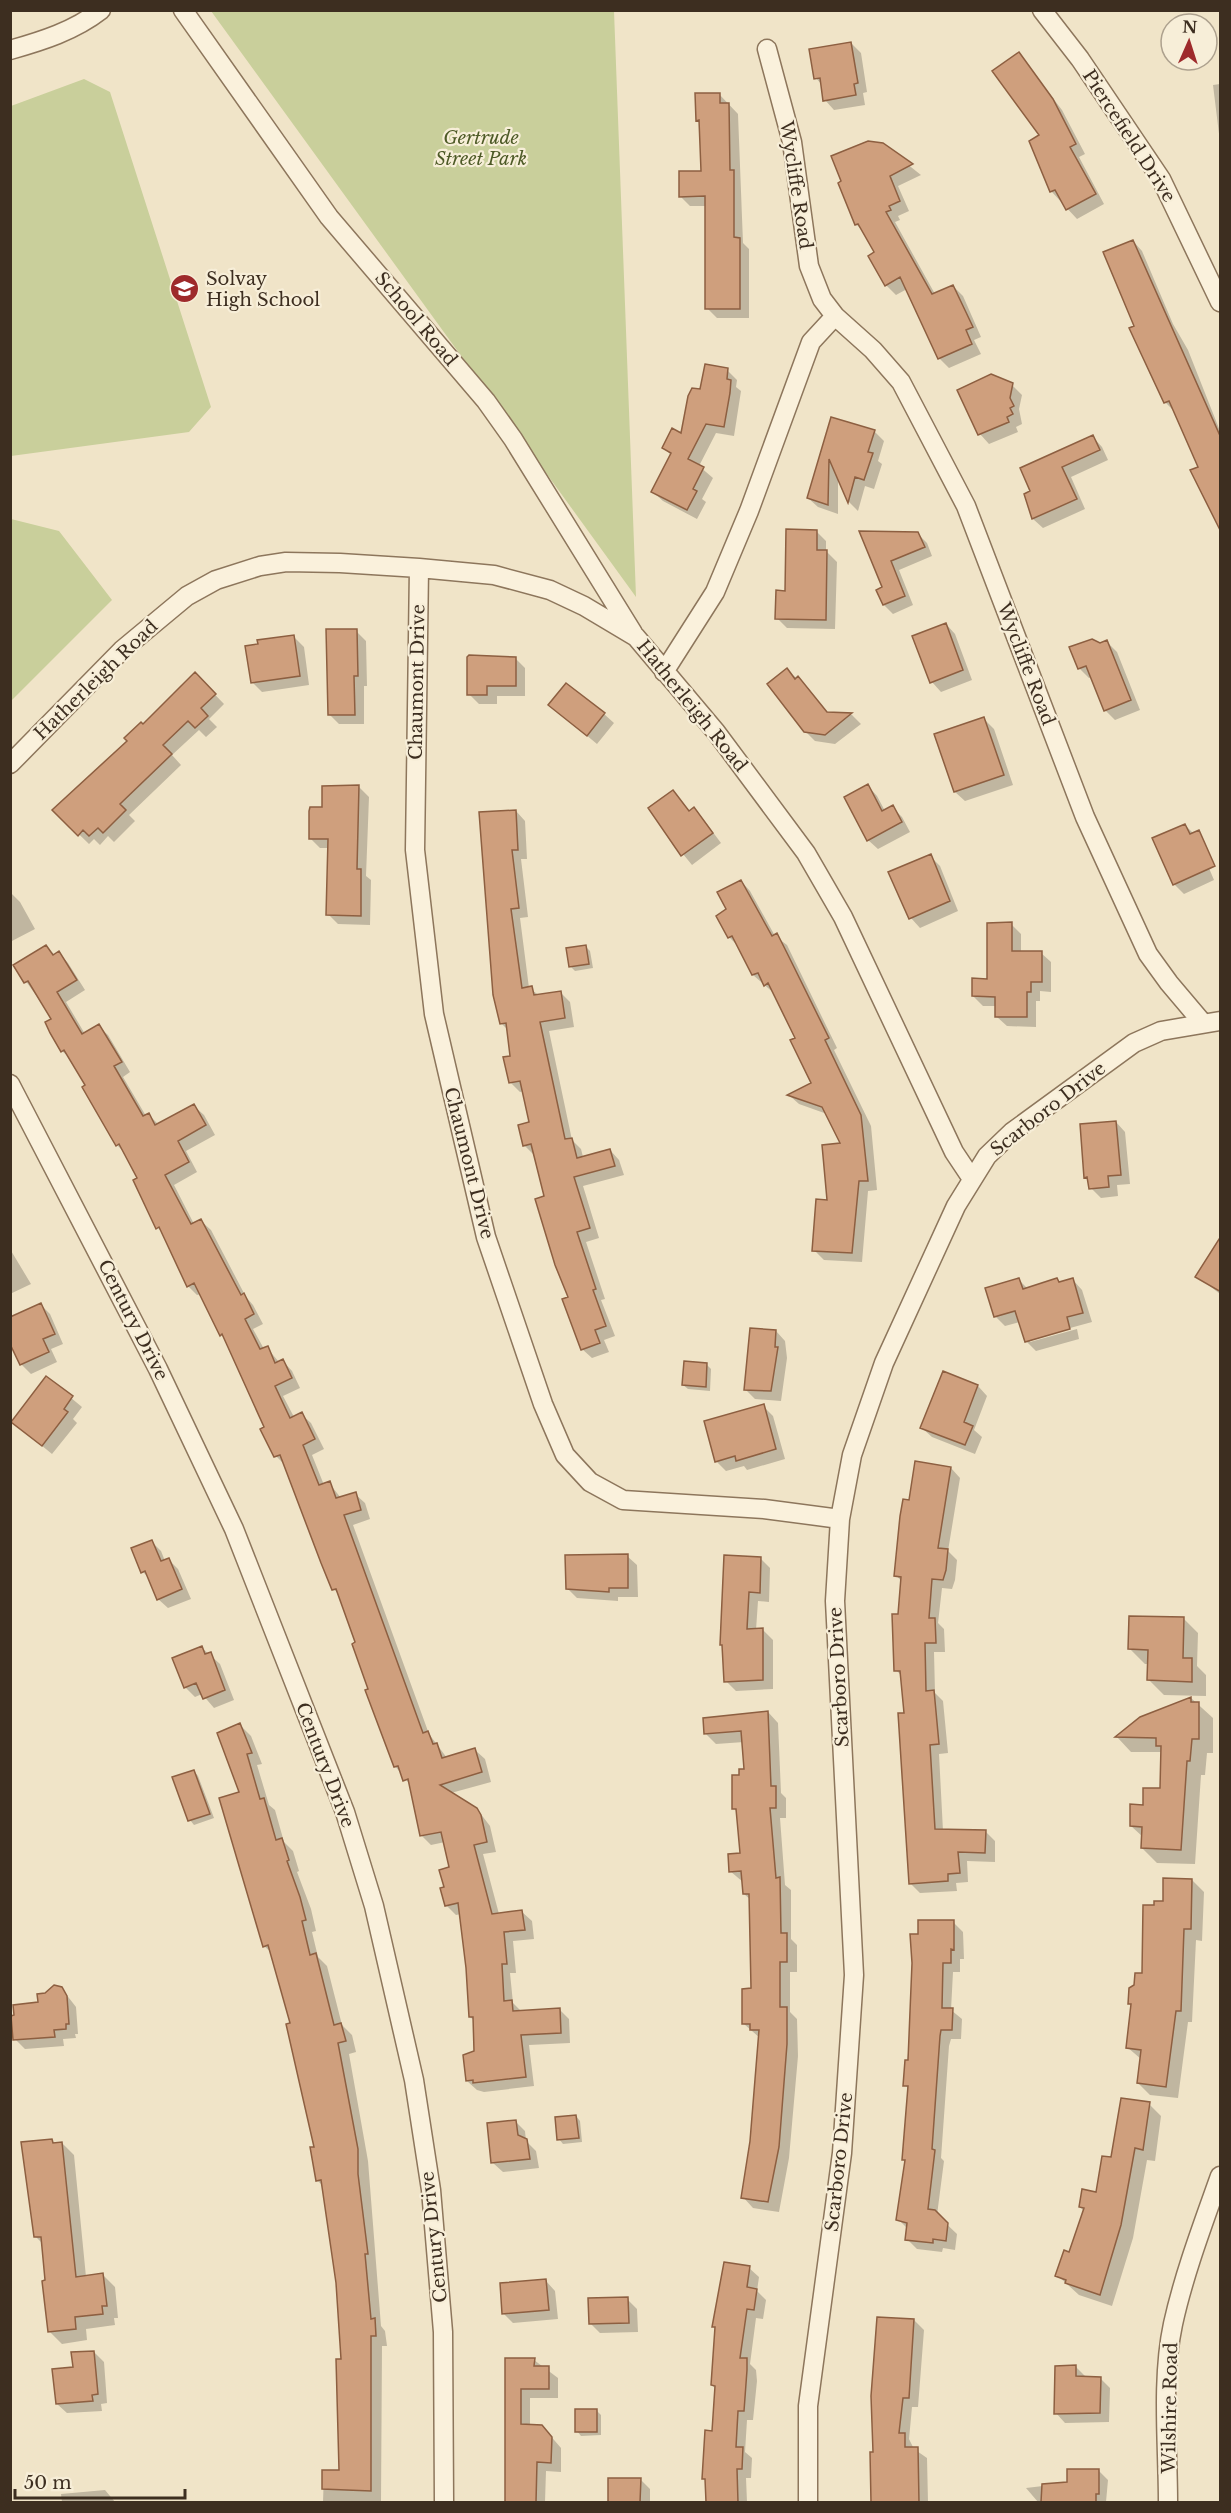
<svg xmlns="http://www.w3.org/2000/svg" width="1231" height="2513" font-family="'Libre Baskerville',serif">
  <rect width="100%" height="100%" fill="#f0e4c8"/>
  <path fill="#c9cf9b" d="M211 11H614L636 597Z
    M84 79 110 92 211 407 189 432 11 456V106Z
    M11 519 59 531 112 600 11 701Z"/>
  <path fill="#0003" d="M851 43 861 53 867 92 863 93 865 105 834 110 825 100 822 85 816 78Z
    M1019 54 1062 110 1085 154 1079 157 1104 204 1077 219 1051 191 1041 136Z
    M1220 84V142L1213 85Z
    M719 94 738 114 743 243 749 249V318H717L707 308V206H690L680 196 702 172 701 123 697 120Z
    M882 144 921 175 898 186 909 211 898 216 900 220 895 222 935 294 953 286 963 296 981 337 974 340 981 354 949 368 939 358 907 289 896 295 886 285 876 253 864 232 856 224Z
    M1133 241 1142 251 1173 324 1188 350 1220 431V528L1200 467 1175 412 1165 402 1150 374 1131 328 1136 326Z
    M727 370 737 380 736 387 741 391 734 436 716 433 699 466 713 478 702 499 706 502 697 519 663 501 653 492 671 455 664 448 682 435 701 391Z
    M1012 385 1022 395 1019 409 1022 424 1016 427 1018 432 989 444 980 434Z
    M832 419 874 431 884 441 878 461 882 464 874 489 865 486 858 511 849 502 838 477V514L818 507 808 498Z
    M1093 437 1102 447 1108 460 1071 477 1085 509 1043 528 1033 519 1032 492Z
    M816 531 826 541V551L837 562 835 629 787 628 777 618Z
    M861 532 918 534 927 543 932 556 899 570 913 605 893 614 884 605V588Z
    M946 624 955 634 972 680 941 692 932 682Z
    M356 631 366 641 367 686H364V724H339L329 714Z
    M294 637 304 647 309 685 262 692 252 682 260 646Z
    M1107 642 1117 652 1140 710 1115 720 1105 710 1092 677 1089 678 1079 668 1100 645Z
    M515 658 525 668V696H497V704H479L469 694Z
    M787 670 808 688 828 714 852 715 861 724 835 744 815 741 805 731Z
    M195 674 224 704 209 719 217 727 206 737 199 730 172 755 181 765 129 815 135 821 114 842 108 836 100 845 94 839 89 844 54 810 129 741Z
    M550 705 604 714 614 723 597 744Z
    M984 719 994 729 1013 785 965 801 955 792Z
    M868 786 877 796 885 811 892 807 902 817 910 832 878 849 868 840Z
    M359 787 369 797 366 876 371 880 370 925 338 924 328 914 329 848H320L310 838 324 808Z
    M673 792 690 812 694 809 703 819 721 843 692 865 665 832Z
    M516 811 525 821 527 859H521L528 917 520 918 529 988 540 996 561 993 570 1002 574 1027 549 1031 572 1140 581 1149 583 1157 610 1150 619 1160 624 1175 583 1186 599 1238 586 1242 605 1299 601 1300 615 1336 604 1340 609 1352 592 1358 582 1349 534 1155 524 1145 531 1123 524 1091 520 1092 510 1082 512 1057 508 1030 501 1023 494 995Z
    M1185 825 1195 835 1214 880 1184 894 1174 884Z
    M930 856 940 866 958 911 920 928 911 918 890 873Z
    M741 881 750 891 775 936 787 945 837 1048 834 1050 871 1126 877 1190 868 1191 862 1262 824 1260 814 1250 843 1145 827 1114 799 1104 790 1096 813 1084 797 1038 776 995 753 975 739 947 729 937 728 910Z
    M10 892 20 902 35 929 10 942Z
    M1011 924 1021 934V953H1041L1051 962V992L1040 991V1001H1036V1027L1007 1026 997 1017V1006H983L973 996 988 980Z
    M46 947 55 955 59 953 68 963 85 990 66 1002 85 1034 98 1026 108 1035 130 1072 123 1077 146 1116 149 1115 159 1125 194 1106 204 1115 215 1135 186 1151 197 1172 174 1185 194 1224 201 1221 211 1230 246 1297 253 1305 263 1324 253 1329 264 1349 267 1348 279 1362 283 1361 292 1371 300 1388 283 1396 294 1417 301 1414 311 1423 324 1449 312 1455 324 1485 329 1483 341 1498 355 1494 365 1503 370 1519 353 1525 429 1734 447 1758 475 1750 485 1759 491 1782 451 1793 477 1809 490 1826 496 1852 483 1854 499 1914 522 1912 532 1921 534 1939 513 1941 516 1973H510L513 2003 522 2012 559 2009 569 2019 570 2043 529 2045 534 2086 484 2092 477 2090 467 2081 476 2052 475 2021 470 2017 468 1968 461 1914 456 1915 447 1906 446 1888 450 1868 445 1842 431 1845 422 1836 412 1787 395 1766 357 1643 339 1595 334 1589 286 1466 276 1456 266 1428 227 1340 221 1335 201 1294 197 1295 188 1286 164 1234 158 1228 127 1155 117 1145 72 1060 62 1051 53 1019 15 966Z
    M586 947 590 951 593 968 575 971 571 967Z
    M1116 1122 1125 1132 1130 1184 1117 1185 1118 1196 1101 1198 1091 1188 1086 1177Z
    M10 1249 31 1284 10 1294Z
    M1220 1259V1294L1197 1276Z
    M1019 1280 1028 1289 1073 1280 1082 1290 1092 1322 1030 1339V1342L1077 1329 1079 1339 1036 1351 1026 1341 1020 1322 1005 1326 995 1316Z
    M41 1305 50 1314 63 1344 51 1349 57 1362 31 1374 21 1364Z
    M776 1331 785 1341 787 1358 781 1401 755 1399 745 1389Z
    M707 1365 711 1369 710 1391 688 1389 683 1385Z
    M944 1373 978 1386 987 1396 974 1430 982 1437 975 1454 932 1437 922 1428Z
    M47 1378 82 1407 73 1419 77 1423 52 1454 13 1422Z
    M763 1406 773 1416 785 1459 747 1470 744 1466 726 1471 716 1461Z
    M951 1468 960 1478 948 1551 957 1560 955 1580 952 1589 942 1588 938 1623 944 1629 945 1652H934L935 1693 943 1701 948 1753 939 1754 943 1831 986 1832 995 1841V1862L967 1861 968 1882 956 1883 957 1891 920 1893 910 1883 906 1714 903 1677 896 1670 902 1582 896 1575 910 1501Z
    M151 1541 161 1551 165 1561 168 1559 178 1569 191 1599 168 1608 158 1599 150 1579 143 1572Z
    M627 1556 637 1565 638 1597H618V1601L577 1598 567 1588Z
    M760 1558 770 1568 769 1602 758 1601 756 1630H763L773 1640V1689L736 1691 726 1681 724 1647 721 1644Z
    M1183 1618 1198 1633 1197 1666 1206 1675V1696L1164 1695 1149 1680V1664H1145L1130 1649Z
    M202 1648 220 1664 234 1700 214 1708 202 1694 195 1697 185 1687Z
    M1191 1698 1213 1718V1753H1207L1205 1775H1201L1195 1864 1157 1863 1142 1848 1143 1837 1131 1826 1144 1806 1162 1790V1752H1131L1117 1737 1141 1718Z
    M768 1712 778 1723 781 1793 786 1798V1818H780L785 1885 791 1890V1939L797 1945V1972H790V2012L797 2019 798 2056 789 2158 779 2212 753 2208 743 2197 751 2142 760 2038 744 2024 752 1990 751 1900 744 1894 743 1882 730 1871 741 1854 737 1812 734 1808 741 1777 746 1771 744 1742 716 1744 705 1733Z
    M240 1725 251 1736 262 1764 257 1765 269 1805 275 1810 284 1842 293 1851 299 1871 297 1872 311 1909 316 1931 312 1932 318 1957 327 1966 342 2025 352 2035 356 2052 349 2054 368 2161 381 2326 385 2331 387 2346H382L381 2502H323L324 2472H340L342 2360 337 2283 323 2186 317 2180 316 2148 292 2024 272 1953 264 1946 241 1793Z
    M194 1771 198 1776 214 1818 194 1825 190 1820Z
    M1192 1880 1204 1892 1202 1941 1196 1940 1192 2022H1188L1178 2098 1150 2095 1138 2083 1141 2059 1127 2047 1133 2006 1130 2003 1143 1975 1156 1907Z
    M953 1922 963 1932 964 1959H960V1972H953L951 2010 962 2019 961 2039H951L949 2046 941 2158 944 2161 937 2215 957 2234 955 2250 943 2248 942 2252 917 2249 907 2239 908 2229 898 2219 906 2162 904 2159 909 2089 905 2085 919 1936Z
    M62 1989 76 2007 78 2034H75L76 2038 63 2039 64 2046 25 2049 15 2039 40 2003Z
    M1149 2104 1161 2116 1155 2161 1147 2160 1133 2238 1112 2306 1079 2295 1057 2275 1070 2254 1084 2211 1080 2207 1097 2193 1112 2159Z
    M576 2116 580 2121 582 2142 563 2144 559 2139Z
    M515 2121 525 2131 526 2141 536 2151 539 2168 503 2172 493 2163Z
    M52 2141 55 2144 62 2143 74 2155 86 2277 103 2275 115 2287 118 2318H114L115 2325 86 2329 87 2340 62 2344 50 2332 43 2244 36 2237Z
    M749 2268 759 2277 757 2291 766 2300 763 2319 756 2318 750 2364 756 2370 757 2381 753 2420H747L745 2452 752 2458 751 2478H746L747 2502H707L706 2481 704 2478 713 2432 716 2389 712 2385 716 2329 714 2326Z
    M546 2281 555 2291 558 2319 513 2323 503 2313Z
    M627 2299 637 2309 638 2332 600 2333 590 2323Z
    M914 2320 924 2330 918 2407H912L909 2439 914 2449 927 2458 928 2502H873L871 2453H875Z
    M94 2352 104 2362 107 2403 101 2404 102 2411 67 2413 57 2404 74 2369Z
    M506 2360H534L558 2378V2398H530V2426H542L561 2448V2472L546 2471 545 2502H507Z
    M1076 2367 1085 2376 1100 2378 1110 2388 1109 2422 1065 2423 1056 2413Z
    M596 2410 601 2415V2435L581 2436 577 2431Z
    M1098 2470 1108 2480 1106 2502H1038L1026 2488 1068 2483Z
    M609 2479H640L650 2489V2502H610Z
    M105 2490 115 2502H62L61 2494Z"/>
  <path fill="#cf9f7d" stroke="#8d5f41" stroke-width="1.5" d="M851 42 858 83 854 84 856 95 823 101 820 78 814 79 809 49Z
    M1019 52 1053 99 1076 144 1070 147 1096 194 1066 210 1055 190 1050 192 1029 141 1039 135 992 71Z
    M695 93H720V103H729L730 170H734V237L740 238V309H705V196L679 197V171H701L699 120 696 121Z
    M868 141 883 143 913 164 890 176 900 201 889 206 891 210 886 212 932 294 953 285 973 327 966 330 972 344 938 359 900 277 885 286 868 256 874 252 858 224 855 225 838 183 841 181 831 156Z
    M1133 240 1221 438V532L1190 470 1198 467 1169 401 1164 403 1129 328 1134 326 1103 252Z
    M705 364 728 368 727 379 731 380 730 393 724 427 706 424 688 459 704 467 693 489 697 491 687 510 651 492 671 453 662 448 672 428 681 433 688 396 692 388 700 389Z
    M991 374 1013 383 1010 398 1014 406 1010 408 1013 414 1007 417 1009 422 978 435 957 390Z
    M831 417 875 430 868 452 873 453 864 480 855 477 848 503 829 459 828 505 807 498Z
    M1093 435 1100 450 1062 467 1077 499 1032 519 1024 494 1030 491 1020 468Z
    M786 529 817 530V550H827L826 620 775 619 776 590 785 591Z
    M859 531 918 532 925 547 891 561 905 596 883 605 876 590 882 587Z
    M946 623 963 670 930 683 912 636Z
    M326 629H357L358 676H354L355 715H328Z
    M294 635 300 676 251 683 245 646 258 644 257 640Z
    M1092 639 1100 643 1107 640 1131 700 1104 711 1086 666 1078 669 1069 647Z
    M469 655 516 657V686H487V695H467V657Z
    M787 668 795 679 798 676 827 712 852 713 825 735 804 732 767 684Z
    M195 672 216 694 201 708 208 716 195 728 188 721 163 745 172 754 120 804 126 810 103 833 98 828 89 836 83 830 78 836 52 810 127 741 124 738 141 722 143 724Z
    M566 683 605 713 587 736 548 705Z
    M984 717 1004 775 954 792 934 734Z
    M868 784 882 811 893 805 902 822 867 841 844 797Z
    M359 785 357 869H361V916L326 915 328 839H309V811L310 807H322V786Z
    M673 790 689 811 694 807 713 833 681 856 648 808Z
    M516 810 518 850H512L519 908 511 909 522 988 532 986 534 995 561 991 565 1018 540 1022 565 1139 572 1138 577 1158 610 1149 615 1166 574 1177 590 1228 577 1232 596 1289 593 1290 606 1326 595 1330 600 1343 581 1350 562 1299 568 1297 555 1265 535 1199 544 1196 531 1144 523 1146 518 1125 529 1122 520 1081 509 1083 503 1057 510 1056 506 1023 500 1024 493 995 479 812Z
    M1185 824 1190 834 1199 830 1215 866 1173 885 1152 838Z
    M931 854 950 901 909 919 888 872Z
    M741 880 772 936 777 933 789 957 829 1038 825 1040 861 1115 868 1181H859L852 1253 812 1251 816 1199 827 1200 822 1145 840 1143 822 1107 787 1095 811 1083 790 1040 795 1038 768 983 764 986 758 973 752 975 732 936 728 938 716 916 726 909 717 892Z
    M1012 922V951H1042V982H1031V992H1027V1017H995V997L972 996V978L987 979V923Z
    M46 945 53 955 59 951 77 980 57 992 82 1034 99 1024 122 1062 114 1066 143 1116 149 1113 155 1125 194 1104 206 1125 178 1141 189 1162 165 1175 191 1224 201 1219 241 1295 244 1293 254 1314 245 1319 260 1349 268 1346 275 1363 283 1359 292 1378 275 1386 290 1418 302 1412 315 1439 303 1445 319 1485 330 1481 336 1498 356 1492 361 1510 344 1515 423 1733 428 1731 433 1744 437 1743 442 1758 475 1748 482 1772 440 1785 477 1808 481 1815 487 1842 474 1845 492 1914 522 1910 525 1930 504 1932 507 1964H502L504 2001 512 2000 513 2011 560 2008 561 2033 521 2035 526 2077 473 2083V2080L466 2081 463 2055 474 2051 473 2017H469L466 1968 458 1903 445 1906 440 1888 444 1887 439 1870 449 1867 441 1832 420 1836 408 1779 403 1781 398 1766 394 1767 365 1690 368 1689 352 1644 355 1642 336 1589 332 1590 321 1563 280 1455 274 1457 260 1429 264 1427 222 1334 220 1336 194 1283 187 1287 159 1227 156 1229 148 1212 133 1180 137 1178 119 1144 116 1146 82 1087 85 1085 64 1050 61 1052 50 1033 45 1022 51 1019 28 981 24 983 13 965Z
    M586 945 589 964 569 967 566 948Z
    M1116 1121 1121 1175 1108 1176 1109 1187 1089 1189 1087 1177 1084 1178 1080 1124Z
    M1221 1236V1292L1195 1277Z
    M1019 1278 1023 1289 1057 1278 1059 1282 1073 1278 1083 1313 1067 1317 1070 1329 1025 1342 1015 1311 994 1317 985 1288Z
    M41 1303 55 1334 43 1339 49 1352 20 1365 10 1344V1317Z
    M750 1328 776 1330 775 1347H778L771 1391 744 1390Z
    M684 1361 707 1363 706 1387 682 1385Z
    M943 1371 978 1385 964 1422 973 1426 965 1445 920 1428Z
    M46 1376 73 1396 64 1409 68 1412 42 1446 11 1422Z
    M764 1404 776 1449 736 1461 735 1456 715 1462 704 1421Z
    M915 1461 951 1467 938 1548 948 1549 946 1570 943 1580 932 1579 929 1618H935L936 1643H925L926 1691 934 1690 939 1744 930 1745 935 1829 986 1830 985 1853 958 1852 960 1873 948 1874V1881L909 1884 898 1713H904L900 1671H894L892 1614H898L901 1577 894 1576 900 1516 903 1499 909 1500Z
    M152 1540 161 1561 169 1558 182 1589 157 1600 145 1571 141 1573 131 1548Z
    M628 1554V1588H609V1592L566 1589 565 1555Z
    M724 1555 761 1557 760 1593 749 1592 747 1629 763 1628V1680L724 1682 722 1645H720Z
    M1129 1616 1184 1617 1183 1658H1192V1682L1147 1680 1148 1650 1128 1649Z
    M202 1646 205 1654 211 1652 225 1690 203 1699 196 1683 184 1688 172 1658Z
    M1191 1697V1702H1199V1739H1192L1190 1761H1187L1181 1850 1141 1848 1142 1827 1130 1826V1804L1143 1805V1788H1160L1161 1746H1156V1738L1115 1737 1140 1717Z
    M768 1711 771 1786H776V1808H770L776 1878 780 1877 781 1933H787V1962H780V2007H787V2044L779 2147 768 2202 741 2198 750 2141 759 2030H750V2024H742V1989L751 1988 749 1894H743L741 1871 729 1872 728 1854 740 1853 736 1809H732V1775H739V1769H744L741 1731 704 1734 703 1718Z
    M240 1723 252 1753 247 1754 260 1799 264 1798 276 1840 282 1838 289 1860 287 1861 300 1897 306 1920 302 1921 310 1955 316 1953 334 2025 341 2023 346 2041 338 2043 358 2149V2174L368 2254H365L371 2319 375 2318 376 2336H371V2491L322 2489V2470H339L336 2359H341L336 2283 321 2180 316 2181 310 2147H314L286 2024 290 2023 268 1945 263 1947 219 1798 239 1792 217 1733Z
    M194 1770 210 1814 188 1821 172 1777Z
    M1163 1878 1192 1879 1191 1929H1184L1181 2011H1176L1166 2087 1137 2083 1141 2050 1126 2048 1131 2004H1128L1129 1988 1134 1985 1135 1973H1142L1143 1905H1154V1901H1163Z
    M918 1920H954V1950L951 1949V1963H943L942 2008H953L952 2030H941L940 2036 932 2149 935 2150 928 2209 935 2210 948 2223 946 2241 933 2239V2243L905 2240 907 2223 896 2220 905 2160H902L908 2086H903L905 2060H908L912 1963 910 1934H918Z
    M54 1985 62 1987 67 1996 69 2024H66V2029L54 2030 55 2037 13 2040 11 2016 14 2015 13 2005 38 2002 37 1994 45 1993Z
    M1121 2098 1150 2102 1143 2150 1135 2148 1121 2225 1100 2295 1065 2283 1066 2280 1055 2276 1064 2250 1069 2252 1084 2208 1079 2207 1082 2189 1096 2192 1102 2156 1111 2157Z
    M576 2115 579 2138 557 2140 555 2117Z
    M516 2120 518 2135 527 2139 530 2159 491 2163 487 2123Z
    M52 2139 53 2143 62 2142 76 2277 103 2273 107 2306H102L103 2314 75 2317 76 2329 48 2332 42 2281 45 2280 41 2237H34L21 2142Z
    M724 2262 750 2266 747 2287 757 2289 754 2310 747 2309 740 2358H747V2370L744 2411H738L736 2447H743L742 2469H737L738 2502H706L705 2479H702L705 2430 712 2431 715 2386 711 2385 715 2327H712Z
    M546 2279 549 2310 502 2314 500 2283Z
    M628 2297 629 2323 589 2324 588 2298Z
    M877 2317 914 2319 909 2398H903L899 2433H905V2447H918L919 2502H871L870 2452H873L871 2396Z
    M94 2351 98 2394 92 2395 93 2401 56 2404 52 2369 73 2367 71 2352Z
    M505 2358H535L534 2366H549V2389H521V2424L542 2425 552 2437 551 2463 537 2462 536 2502H505Z
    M1076 2365V2376L1101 2377 1100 2413 1054 2414 1055 2366Z
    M575 2409H597V2432H575Z
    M1067 2469H1099V2494H1096V2502H1041L1042 2484 1067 2482Z
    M608 2478H641L640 2502H608Z"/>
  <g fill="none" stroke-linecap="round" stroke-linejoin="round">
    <defs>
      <path id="minor" d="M183 10 329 217 486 401 513 439 633 633
        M1042 10 1080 59 1161 179 1220 302
        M767 49 792 142 809 266 822 299 835 316 873 350 901 382 966 506 1085 817 1148 954 1169 983 1202 1022
        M10 50C42 41 74 31 101 10
        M419 568 415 850 434 1014 486 1237 543 1404 565 1455 590 1482 623 1500 764 1509 840 1519
        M664 672 715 592 749 511 811 342 835 316
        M10 764 122 650 187 596 216 580 260 566 286 562 340 563 419 568 494 575 550 590 584 606 636 637 716 732 806 853 843 917 954 1152 972 1179
        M10 1084 158 1369 234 1529 345 1812 374 1906 414 2080 431 2190 443 2332 444 2502
        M808 2502V2406L842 2153 854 1975 835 1601 840 1519 852 1455 884 1363 956 1206 987 1156 1012 1132 1134 1043 1161 1031 1220 1021
        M1168 2502C1168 2446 1161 2380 1173 2324 1184 2274 1203 2224 1220 2176"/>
    </defs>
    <use href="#minor" stroke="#8d765c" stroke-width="21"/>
    <use href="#minor" stroke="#faf1dc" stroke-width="18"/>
  </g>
  <defs>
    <symbol id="school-disc" viewBox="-11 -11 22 22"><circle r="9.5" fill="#9e2a2b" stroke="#f7eed8"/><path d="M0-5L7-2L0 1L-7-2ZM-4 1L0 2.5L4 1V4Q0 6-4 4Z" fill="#fff"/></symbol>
  </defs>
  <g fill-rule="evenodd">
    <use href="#school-disc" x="168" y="272" width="33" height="33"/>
  </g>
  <g text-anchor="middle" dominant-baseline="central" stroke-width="4.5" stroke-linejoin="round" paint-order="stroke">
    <g font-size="18" fill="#3d2e20" stroke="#f7eed8">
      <text transform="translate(1129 136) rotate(57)">Piercefield Drive</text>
      <text transform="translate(796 185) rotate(81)">Wycliffe Road</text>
      <text transform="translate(416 319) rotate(50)">School Road</text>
      <text transform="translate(1026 664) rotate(69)">Wycliffe Road</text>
      <text transform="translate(96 680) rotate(-44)">Hatherleigh Road</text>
      <text transform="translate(417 682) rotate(-89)">Chaumont Drive</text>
      <text transform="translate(692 706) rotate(51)">Hatherleigh Road</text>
      <text transform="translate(1048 1109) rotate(-38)">Scarboro Drive</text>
      <text transform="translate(469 1163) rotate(76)">Chaumont Drive</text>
      <text transform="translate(133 1320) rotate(63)">Century Drive</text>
      <text transform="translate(839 1677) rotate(-93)">Scarboro Drive</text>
      <text transform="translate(325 1765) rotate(69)">Century Drive</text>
      <text transform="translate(839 2162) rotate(-84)">Scarboro Drive</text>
      <text transform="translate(434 2237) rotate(-96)">Century Drive</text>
      <text transform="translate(1170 2408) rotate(-89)">Wilshire Road</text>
    </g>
    <g font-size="18" font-style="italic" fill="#4d5a26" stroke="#f7eed8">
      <text x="481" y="138">Gertrude<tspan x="481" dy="21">Street Park</tspan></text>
    </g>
    <g font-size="18" fill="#3d2e20" stroke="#f7eed8" text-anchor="start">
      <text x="206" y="279">Solvay<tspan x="206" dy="21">High School</tspan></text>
    </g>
  </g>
  <rect width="1231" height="2513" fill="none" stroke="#3d2e20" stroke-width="24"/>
  <g transform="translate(1189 42) rotate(3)"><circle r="28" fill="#f7eed8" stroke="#ada18e" stroke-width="1.5"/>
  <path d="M0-4.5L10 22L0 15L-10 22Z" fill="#9e2a2b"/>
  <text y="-9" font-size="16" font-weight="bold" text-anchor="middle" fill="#3d2e20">N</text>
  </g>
  <path d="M15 2489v9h170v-9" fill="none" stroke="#3d2e20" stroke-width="3"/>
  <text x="24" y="2489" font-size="18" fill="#3d2e20" stroke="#f7eed8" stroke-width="4.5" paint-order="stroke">50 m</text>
</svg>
